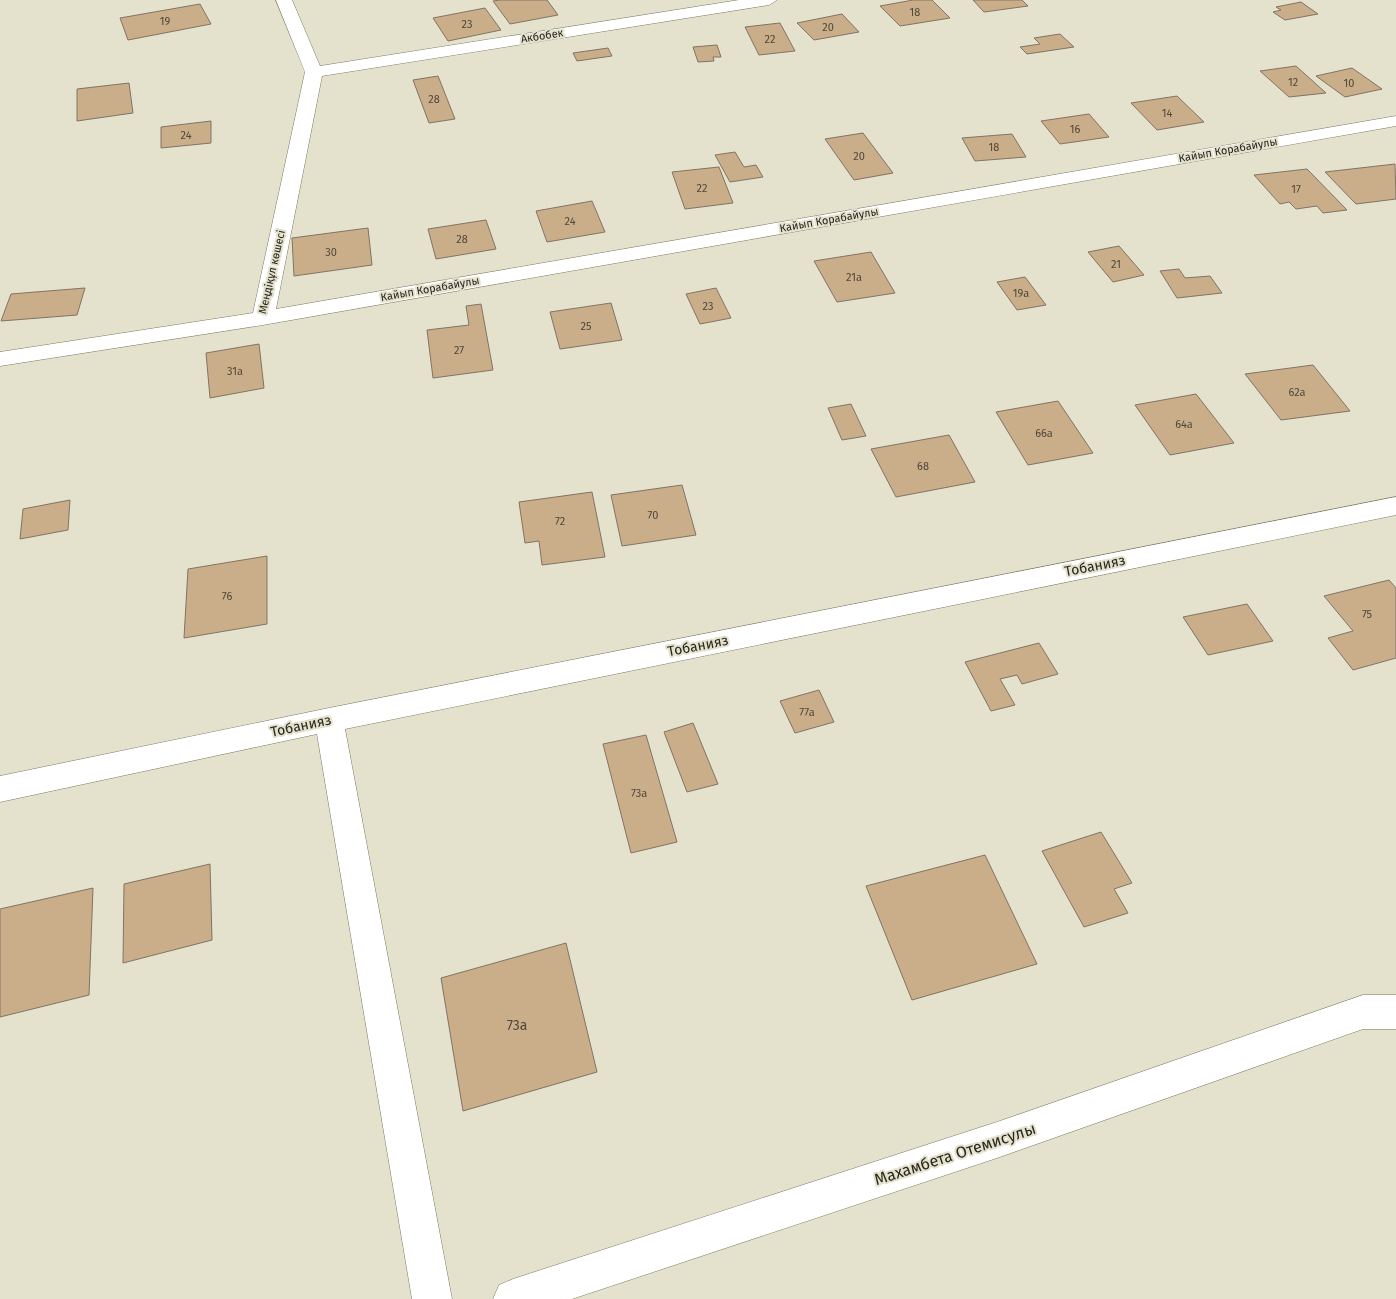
<svg xmlns="http://www.w3.org/2000/svg" width="1396" height="1299" font-family="'Fira Sans',sans-serif">
  <rect width="100%" height="100%" fill="#e4e1cc"/>
  <path fill="#caad89" stroke="#817465" d="M500 0H547L558 15 510 24 493 1Z
    M913 0H932L950 18 900 26 880 6Z
    M973 0H1022L1028 6 984 12Z
    M1301 2 1318 14 1285 20 1273 12 1281 10 1276 7Z
    M200 4 211 24 128 40 120 18Z
    M485 8 501 30 448 41 433 18Z
    M842 14 859 32 814 40 797 23Z
    M780 23 795 51 759 55 745 27Z
    M1060 34 1074 47 1027 54 1020 47 1040 44 1034 38Z
    M717 45 721 57H713L714 61 698 62 693 47Z
    M608 48 612 56 577 61 573 53Z
    M1296 66 1326 93 1289 97 1260 71Z
    M1352 68 1382 89 1345 97 1316 76Z
    M438 76 455 119 429 123 413 80Z
    M129 83 133 113 77 121V89Z
    M1177 96 1204 122 1157 130 1131 103Z
    M1089 114 1109 137 1060 144 1041 121Z
    M211 121V143L161 148V127Z
    M863 133 893 173 854 180 825 139Z
    M1012 134 1026 157 975 161 962 138Z
    M735 152 744 167 756 165 763 177 730 182 715 155Z
    M1395 164 1396 199 1356 204 1325 172Z
    M719 167 733 203 685 209 672 172Z
    M1307 169 1347 210 1323 213 1317 206 1296 209 1289 202 1280 204 1254 175Z
    M592 201 605 232 547 242 536 211Z
    M486 220 496 249 436 259 428 229Z
    M368 228 372 265 294 276 292 238Z
    M1119 246 1144 275 1113 282 1088 252Z
    M871 252 895 293 837 302 814 261Z
    M1179 269 1185 278 1210 276 1222 293 1177 298 1160 271Z
    M1025 277 1046 305 1017 310 997 282Z
    M85 288 77 315 1 321 11 294Z
    M716 288 731 318 700 324 686 294Z
    M611 303 622 340 560 349 550 312Z
    M481 304 493 370 433 378 427 330 469 325 466 306Z
    M259 344 264 388 210 398 206 353Z
    M1313 365 1350 411 1281 420 1245 374Z
    M1196 394 1234 443 1170 455 1135 405Z
    M1058 401 1093 453 1028 465 996 412Z
    M851 404 866 436 842 440 828 408Z
    M949 435 975 482 896 497 871 449Z
    M682 485 696 535 622 546 611 495Z
    M592 492 605 557 542 565 539 541 525 543 519 502Z
    M70 500 68 530 20 539 23 509Z
    M267 556V624L184 638 188 569Z
    M1389 580 1396 588V658L1353 670 1328 638 1353 631 1324 596Z
    M1247 604 1273 641 1208 655 1183 617Z
    M1039 643 1058 674 1022 684 1017 675 1000 679 1015 705 991 711 965 662Z
    M819 690 834 722 795 733 780 701Z
    M693 723 718 784 687 792 664 732Z
    M646 735 677 842 631 853 603 744Z
    M1101 832 1132 883 1114 889 1128 913 1084 927 1042 851Z
    M985 855 1037 964 912 1000 866 886Z
    M210 864 212 940 123 963 124 884Z
    M93 888 89 995 0 1017V909Z
    M566 943 597 1072 463 1111 441 978Z"/>
  <g fill="none" stroke-linecap="round" stroke-linejoin="round">
    <defs>
      <path id="street" d="M276 0H292L320 66 739 0H777L769 5 322 76 276 309 1396 116V126L263 325 0 366V352L253 313 305 72Z
        M1396 497V515L345 729 452 1299H412L317 734 0 802V776L329 708Z
        M1363 995H1396V1029H1363L997 1158 572 1299H493L499 1285 513 1279 997 1122Z"/>
    </defs>
    <use href="#street" stroke="#7c7967" stroke-width="1"/>
    <use href="#street" fill="#fff" fill-rule="evenodd"/>
  </g>
  <g text-anchor="middle" dominant-baseline="central" stroke-width="4" stroke-linejoin="round" paint-order="stroke">
    <g font-size="11" fill="#50483a">
      <text x="915" y="12">18</text>
      <text x="165" y="21">19</text>
      <text x="467" y="24">23</text>
      <text x="828" y="27">20</text>
      <text x="770" y="39">22</text>
      <text x="1293" y="82">12</text>
      <text x="1349" y="83">10</text>
      <text x="434" y="99">28</text>
      <text x="1167" y="113">14</text>
      <text x="1075" y="129">16</text>
      <text x="186" y="135">24</text>
      <text x="994" y="147">18</text>
      <text x="859" y="156">20</text>
      <text x="702" y="188">22</text>
      <text x="1296" y="189">17</text>
      <text x="570" y="221">24</text>
      <text x="462" y="239">28</text>
      <text x="331" y="252">30</text>
      <text x="1116" y="264">21</text>
      <text x="854" y="277">21а</text>
      <text x="1021" y="293">19а</text>
      <text x="708" y="306">23</text>
      <text x="586" y="326">25</text>
      <text x="459" y="350">27</text>
      <text x="235" y="371">31а</text>
      <text x="1297" y="392">62а</text>
      <text x="1184" y="424">64а</text>
      <text x="1044" y="433">66а</text>
      <text x="923" y="466">68</text>
      <text x="653" y="515">70</text>
      <text x="560" y="521">72</text>
      <text x="227" y="596">76</text>
      <text x="1367" y="614">75</text>
      <text x="807" y="712">77а</text>
      <text x="639" y="793">73а</text>
    </g>
    <g font-size="11" fill="#28271f" stroke="#e4e1cc">
      <text transform="translate(542 36) rotate(-9)">Акбобек</text>
      <text transform="translate(1228 150) rotate(-10)">Кайып Корабайулы</text>
      <text transform="translate(829 220) rotate(-10)">Кайып Корабайулы</text>
      <text transform="translate(272 272) rotate(-77)">Меңдіқұл көшесі</text>
      <text transform="translate(430 289) rotate(-10)">Кайып Корабайулы</text>
    </g>
    <g font-size="14" fill="#28271f" stroke="#e4e1cc">
      <text transform="translate(1095 566) rotate(-11)">Тобанияз</text>
      <text transform="translate(698 646) rotate(-11)">Тобанияз</text>
      <text transform="translate(301 726) rotate(-12)">Тобанияз</text>
    </g>
    <g font-size="14" fill="#50483a">
      <text x="517" y="1025">73а</text>
    </g>
    <g font-size="16" fill="#28271f" stroke="#e4e1cc">
      <text transform="translate(955 1154) rotate(-18)">Махамбета Отемисулы</text>
    </g>
  </g>
</svg>
